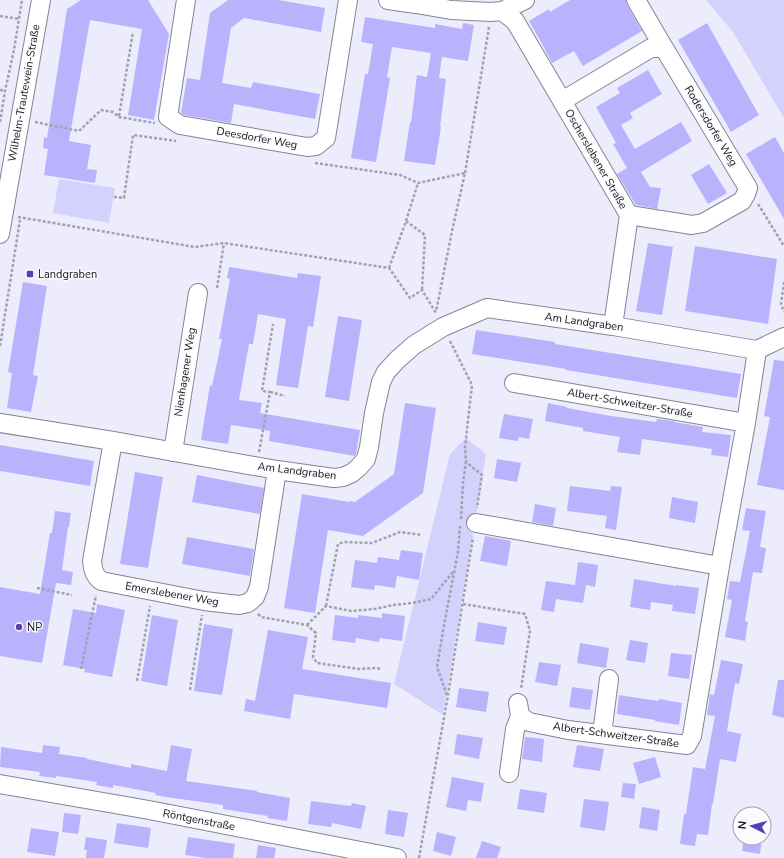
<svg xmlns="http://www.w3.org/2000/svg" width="784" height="858" font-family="'Nunito Sans',sans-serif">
  <rect width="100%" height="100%" fill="#edecfd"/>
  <path fill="#d4d1fd" d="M706 0H784V118L733 32Z
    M59 179 115 188 109 223 53 213Z
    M466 438 486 454 443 715 394 684 450 454Z"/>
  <path fill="#b9b2fd" d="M81 0H148L169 34 154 120 128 115 142 29 90 20 69 141 91 145 87 169 97 170 95 183 44 175 48 149 43 148 44 137 47 138 67 9Z
    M228 0H278L325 8 321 32 244 18 231 28 222 83 251 88 253 82 320 94 315 119 234 104 231 123 184 115 181 113 187 78 200 80 210 13Z
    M570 0H626L627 5 642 31 583 66 574 51 552 63 541 42 529 21 549 9 550 12Z
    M365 17 435 28V24L462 29 463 23 474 25 468 61 442 57 439 78 446 79 440 127H441L435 165 404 161 410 122 411 123 417 75 427 77 431 53 392 47 387 77 390 78 376 162 351 158 365 74H368L373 44 361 42Z
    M707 23 759 115 731 132 678 40Z
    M648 70 662 94 630 113 633 118 621 125 635 149 681 122 692 141 641 172 650 187 661 188 657 209 636 205 617 174 627 168 613 144 616 143 596 107 620 93 617 88Z
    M775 137 784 153V219L746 154Z
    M709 164 727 193 708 204 691 175Z
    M648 243 673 247 662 315 636 311Z
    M695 246 777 259 768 324 685 311Z
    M229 267 297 278 298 273 321 276 313 327 308 326 298 388 276 385 286 319 258 314 253 344H249L239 400 262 403 260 413 360 430 356 454 355 456 269 441 270 431 231 425 228 444 201 440 210 385 212 386 222 339H219L230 279 227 278Z
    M23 282 47 286 33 375 38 376 31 412 7 408 12 373 8 372Z
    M338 316 362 320 349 401 325 397Z
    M476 330 555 342V344L741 374 737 398 566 370V369L472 354Z
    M774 360 784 361V490L757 485 770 417 764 416Z
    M405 403 436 408 423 493 363 536 328 530 315 613 284 608 302 494 349 502 350 501 355 502 394 474Z
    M548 403 567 407V408L611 416 656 422 657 419 674 421V422L703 427 702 432 731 435 728 457 711 455 712 449 642 439 640 455 617 452 620 437 583 431V428L545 421Z
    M504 414 533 419 529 439 519 437 518 441 499 438Z
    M0 445 94 461 90 486 0 471Z
    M497 459 521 463 517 482 494 478Z
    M135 472 163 477 148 568 120 564Z
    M197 475 264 488 260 514 192 502Z
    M570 486 610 491 611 486 622 487 616 530 605 528 607 516 567 511Z
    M672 497 698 502 695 523 669 518Z
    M535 504 556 508 553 526 532 522Z
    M746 508 766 511 760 547 766 548 762 573 753 572 745 621 748 622 745 641 725 637 732 600 727 599 730 581 740 582 750 531 742 530Z
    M55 511 71 513 69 527H68L62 570 73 572 71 585 56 583 42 663 0 656V587L40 594 50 533H52Z
    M485 536 511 541 507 566 480 561Z
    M187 537 254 549 250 576 182 564Z
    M401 550 423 553 419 580 397 576 395 588 375 585 374 590 351 587 355 560 377 563 378 557 399 560Z
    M578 562 598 565 595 587 586 585 583 603 556 599 554 612 541 610 546 581 575 585Z
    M634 579 676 586V585L699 588 695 614 672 611 673 605 651 602 650 610 630 607Z
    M97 604 125 610 112 677 84 672 85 669 63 665 73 609 96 613Z
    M382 613 405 616 402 641 380 638 379 642 356 638 355 643 332 640 335 615 358 618V615L382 618Z
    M152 615 178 620 167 686 141 681Z
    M478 622 507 627 504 645 475 641Z
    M204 624 233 629 222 695 194 691Z
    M268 630 308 637 302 669 391 683 387 708 294 694 290 719 244 711 246 699 255 701Z
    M630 640 648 643 645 663 626 660Z
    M580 643 609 648 606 668 577 663Z
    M671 653 692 655 689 679 668 676Z
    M721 660 743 664 739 684 735 683 727 731 741 734 736 762 720 759 713 804H712L708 835 697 834 695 846 680 844 684 814H686L693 767 705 769 715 716 707 715 710 694 714 695Z
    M539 662 561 665 557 686 535 682Z
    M778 680H784V718L772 715Z
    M572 687 593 690 590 710 569 707Z
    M459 688 489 692 486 712 456 707Z
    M619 695 658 701 659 699 682 703 679 725 655 721V720L617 714Z
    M457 734 483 738 479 759 454 754Z
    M525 737 544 739 542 762 522 759Z
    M43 745 60 747 59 754 87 758V759L131 768V764L167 771 171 745 192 749 186 781 257 791V792L290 798 287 821 267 818 268 816 223 809V805L166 797 155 795 156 793 113 785V788L96 785 97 782 56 776V778L39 776 40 772 0 767 1 747 42 753Z
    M577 745 604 749 600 771 573 767Z
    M655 757 661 777 639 784 633 763Z
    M452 777 484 783 481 802 468 800 466 811 446 807Z
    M623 783 636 784 634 799 621 797Z
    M520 789 547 793 544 813 517 809Z
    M584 799 609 802 605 831 580 827Z
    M311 801 351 806 352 803 366 806 361 829 332 823 331 827 308 824Z
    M642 807 660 810 657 831 639 828Z
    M388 810 408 813 404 837 385 834Z
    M64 813 81 815 78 834 62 832Z
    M117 823 151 828 148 848 114 843Z
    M31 828 59 832 55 856 27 852Z
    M437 832 456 837 451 856 433 851Z
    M86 837 107 840 104 858H86L87 850H84Z
    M188 837 235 844 233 858H206L185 855Z
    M744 838H762L760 854 742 851Z
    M482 841 501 847 497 858H476Z
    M258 845 276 848 274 858H256Z"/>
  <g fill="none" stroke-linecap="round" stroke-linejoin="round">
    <defs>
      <path id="minor" d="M186 0 168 117 180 125 307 147 316 146 326 138 348 0
        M388 0 416 4 451 10 491 12 502 11 525 0
        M636 0 664 48
        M502 11 515 21 629 215 613 326
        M562 101 651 48H664L748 188 746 194 742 201 703 223 692 225 629 215
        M0 234 41 0
        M514 383 746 423
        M0 423 113 441 277 470 334 478 343 477 352 473 359 467 366 459 369 447 374 413 381 382 386 372 397 360 414 345 443 327 487 308 613 326 757 350 784 337
        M113 441 92 561C93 570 94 575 101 581L204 601 239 605 248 603 255 597 259 587 277 470
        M173 452 198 293
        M476 523 720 566
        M518 703 520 716 529 722 568 730 687 745 692 736 720 566 746 423 757 350
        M602 734 609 679
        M509 773 515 729 520 716
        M0 784 149 810 397 858"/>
    </defs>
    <use href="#minor" stroke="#858493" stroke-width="20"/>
    <path stroke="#a2a1af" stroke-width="2.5" stroke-dasharray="3 2" stroke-linecap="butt" d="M0 16 19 19
      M0 90 5 91
      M119 116 133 32
      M0 122 5 91 14 50 22 0
      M35 122 79 131 101 110 113 112 119 117 155 123
      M315 163 400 175 418 183 465 173 452 231 436 312
      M465 173 489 27
      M114 197 124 198 133 135 176 141
      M758 204 784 246
      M18 217 195 247 224 243 389 268 410 298 422 290 436 313
      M406 221 418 183
      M389 268 406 221 425 235 422 290
      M784 282 781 304 784 312
      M217 288 224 243
      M450 341 472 385 465 447 466 462 482 475 477 508
      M0 346 20 220
      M270 392 285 396
      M259 452 270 392 262 391 273 324
      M461 519 463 483 466 462
      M37 588 72 595
      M463 604 525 614 530 631 521 689
      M326 606 338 544 344 542 372 543 400 532 422 535
      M258 614 261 617 307 625 316 633 313 657 317 663 359 669 375 668 382 669
      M307 625 326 606 351 611 375 609 393 605 412 603 431 599 453 572
      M81 669 96 595
      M137 681 150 606
      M190 690 202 615
      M447 695 437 667 444 625 458 552 460 526
      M419 858 448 695 473 537"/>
    <use href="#minor" stroke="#fff" stroke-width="18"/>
  </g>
  <g fill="#5a3eb6" stroke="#fbfbfe" stroke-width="1.5">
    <rect x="26" y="270" width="8" height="8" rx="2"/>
    <circle cx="19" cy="627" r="4"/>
  </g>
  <g text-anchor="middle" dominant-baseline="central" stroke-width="3" stroke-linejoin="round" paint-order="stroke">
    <g font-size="11" fill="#15141a" stroke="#fbfbfe">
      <text transform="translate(24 93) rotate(-80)">Wilhelm-Trautewein-Straße</text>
      <text transform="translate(711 126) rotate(59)">Rodersdorfer Weg</text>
      <text transform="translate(257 138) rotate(10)">Deesdorfer Weg</text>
      <text transform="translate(596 159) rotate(60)">Oscherslebener Straße</text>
      <text transform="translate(584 322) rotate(8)">Am Landgraben</text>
      <text transform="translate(185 372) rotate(-81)">Nienhagener Weg</text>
      <text transform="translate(630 403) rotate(10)">Albert-Schweitzer-Straße</text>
      <text transform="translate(297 471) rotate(7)">Am Landgraben</text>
      <text transform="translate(172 594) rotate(10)">Emerslebener Weg</text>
      <text transform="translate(616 735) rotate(8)">Albert-Schweitzer-Straße</text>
      <text transform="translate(199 820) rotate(11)">Röntgenstraße</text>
    </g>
    <g font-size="11" fill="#15141a" stroke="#fbfbfe" text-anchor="start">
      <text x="38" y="274">Landgraben</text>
      <text x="27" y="627">NP</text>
    </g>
  </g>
  <g transform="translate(752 826) rotate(276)"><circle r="19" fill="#fbfbfe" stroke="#9f9fa3"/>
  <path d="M0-3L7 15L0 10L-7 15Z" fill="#5a3eb6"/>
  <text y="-6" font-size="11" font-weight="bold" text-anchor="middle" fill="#15141a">N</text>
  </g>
</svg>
